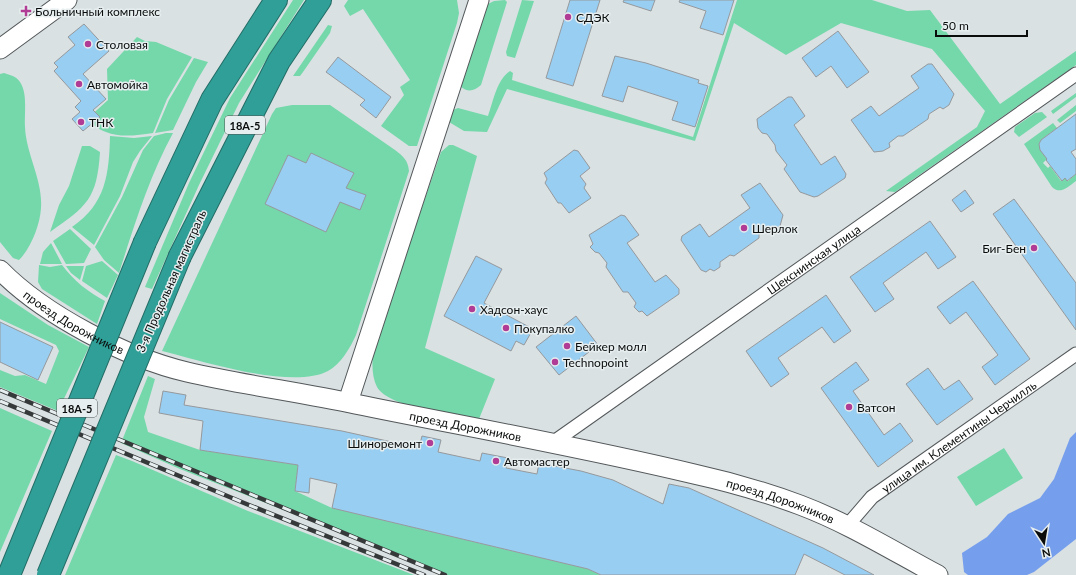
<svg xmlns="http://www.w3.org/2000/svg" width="1076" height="575" font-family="Lato,sans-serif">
  <rect width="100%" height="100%" fill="#dae1e2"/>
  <path fill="#74d8ab" d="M293 0H304L239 103 199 185 152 289 145 287 189 183 230 98Z
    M348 0H457L459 13 457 23 417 146H409L381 126 404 95 400 87 410 80 363 9 350 16 344 6Z
    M505 0 507 2 481 85C474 91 468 93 460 86L486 5 494 1Z
    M522 0 534 1 515 58 507 56 506 52Z
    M737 0H872L907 11 930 10 1000 104 1076 51V65L895 192 886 191 977 127 985 111 932 49 841 23 786 55 734 23 695 141 507 89 487 132 464 131 449 122 453 110 458 108 488 116C493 102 497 79 510 71L513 73 512 80 693 137Z
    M328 25 332 26 330 33 303 72 300 76H293Z
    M137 37 145 41 156 42 192 57 167 99 153 133C127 137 106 139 87 119L108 100 107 69Z
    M194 58 208 62 196 82 173 130 155 133 169 100Z
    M4 73C10 75 16 76 20 82 28 94 24 113 25 127 26 154 43 180 41 208 40 225 31 248 19 260L13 258 0 242V74Z
    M1076 93V97L1053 114 1051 111Z
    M292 105H330L395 150C403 156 408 160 409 171L356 335C350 348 341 364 328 371 292 390 202 361 162 351L272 114 276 108Z
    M1076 105V111L1060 123 1057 120Z
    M1042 112 1047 117 1019 137 1014 132 1015 127 1035 113Z
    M1053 123 1057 128 1041 140 1039 144 1047 159 1043 163 1048 168 1050 166 1061 181 1065 178 1068 181 1076 174V181C1068 187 1060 195 1052 187L1024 144Z
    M166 133H173C149 177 134 226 119 273L104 260 95 247 122 197 143 150 154 136Z
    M110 136 134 138 152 136 140 151 133 162 120 196 94 245 72 227C106 204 109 174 110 136Z
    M449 145H453L477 156 425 348 495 379 479 419C454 414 389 408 377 387 371 375 372 360 374 347L441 152Z
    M82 146H90L100 152C97 199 87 206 50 232L59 205 69 186Z
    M70 229 91 249 84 263 66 264 53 241Z
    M51 243 62 264H40L43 252Z
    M102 261 118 275 107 298 82 281 86 266Z
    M39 265 50 267 62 265C74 281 88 292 105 301L97 324 42 289 38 282Z
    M66 266H84L80 280 71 273Z
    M0 293 48 325 89 347 58 411 0 387V370L15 376 25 375 46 384 59 351 56 345 0 319Z
    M148 376 155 379 144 417 148 432 200 450 298 465 295 491 332 508 588 569 601 575H448L180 469 121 443Z
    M0 408 52 431 0 552Z
    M1004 448 1023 478 976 506 957 477Z
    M116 455 132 461 248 511 414 575H65Z"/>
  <path fill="#759eed" d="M1076 432V539L1034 572 1027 575H968L964 572 962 553 987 537 1008 514 1040 498 1054 479 1070 438Z"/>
  <path fill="#98cef1" stroke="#95999d" d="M570 0H600L573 86 546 78Z
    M624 0H655L651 11 623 2Z
    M680 0H734L723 35 700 28 706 11 679 2Z
    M84 24 109 51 83 74 106 99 93 110 100 117 83 131 72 119 80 112 75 107 81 101 54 71 58 67 54 63 75 45 68 37Z
    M838 31 869 72 847 88 831 66 816 77 802 58Z
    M615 56 646 63 699 80 698 83 708 86 695 127 672 120 678 102 628 86 623 102 602 96Z
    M338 57 391 97 376 118 360 105 365 100 326 72Z
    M928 64H932L954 94 949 105 943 109 940 107 929 114 928 119 903 136H898L889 143 890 147 883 151 874 152 851 120 871 106 879 116 919 88 911 76Z
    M788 97H792L805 116 794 125 821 165 835 156 846 174 845 178 818 196 814 197 800 192 784 169 787 165 776 151 775 145 767 134 762 133 758 128 757 119Z
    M1076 114V149L1071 152 1076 159V174L1067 181 1065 178 1062 181 1046 160 1047 159 1040 150 1039 144 1041 140Z
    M574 150 578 151 590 168 580 176 586 184 584 188 591 198 569 213 561 203H558L545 183 547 179 544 173Z
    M311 153 354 173 346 188 366 195 360 210 340 202 326 232 265 204 288 155 306 163Z
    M760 183 783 215 780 226 775 229 769 227 759 234V238L734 256 730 255 720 262V267L714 271 710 269 706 272 701 270 681 240 682 236 700 224 709 237 750 208 741 195Z
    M965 190 974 203 961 212 952 200Z
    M1014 199 1076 283V330L993 214Z
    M621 215 625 216 639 235 627 243 655 282 666 275 679 289V294L647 316 642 311 639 312 634 307 636 303 628 292H623L606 267 607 263 599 253 595 252 590 247 593 244 589 235Z
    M930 221 956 257 938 269 926 252 883 283 894 299 875 312 850 277Z
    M476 256 502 269 484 303 533 329 524 345 516 341 511 351 444 316Z
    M973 281 1030 359 995 385 982 367 998 355 966 312 950 324 937 307Z
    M826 295 851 331 834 343 822 327 778 358 789 374 771 387 746 351Z
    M576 316 598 345 559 375 536 347Z
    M0 322 53 347 38 380 0 362Z
    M856 362 869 380 853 391 884 435 900 423 913 441 878 467 821 388Z
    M928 368 944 390 959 380 973 399 937 425 906 384Z
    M163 391 186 395 184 405 342 431 419 448 422 436 441 440 438 452 480 461 482 453 508 458 506 468 537 474 539 463 581 471 613 480 663 504 669 484 689 488 823 548 874 575H845L804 554 795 575H601L588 569 332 508 337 484 310 478 309 493 295 491 298 465 200 450 203 421 159 413Z"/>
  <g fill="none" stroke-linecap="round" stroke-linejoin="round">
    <defs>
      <g id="street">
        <path id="s1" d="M551 444 1076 74"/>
        <path id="s2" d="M847 526 872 497 1076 354"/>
      </g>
      <g id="secondary">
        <path d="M0 49 67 0"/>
        <path id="s3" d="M0 270C44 315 127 358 187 372 243 385 299 392 355 404 468 427 582 447 694 474 730 482 765 492 800 505 848 523 893 551 938 575"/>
        <path d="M348 402 479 0"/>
      </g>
      <path id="highway" d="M145 242 212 100 276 0
        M180 256 279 61 320 0"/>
    </defs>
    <use href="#street" stroke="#53585a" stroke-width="15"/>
    <use href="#secondary" stroke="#53585a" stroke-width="21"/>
    <use href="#highway" stroke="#236c66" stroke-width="24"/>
    <use href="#street" stroke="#fff" stroke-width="13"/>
    <use href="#secondary" stroke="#fff" stroke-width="19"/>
    <use href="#highway" stroke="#309f97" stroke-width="22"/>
    <defs>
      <path id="rail" d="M0 390 445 575
        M0 401 244 503 424 575"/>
    </defs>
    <use href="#rail" stroke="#363939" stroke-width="4.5"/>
    <use href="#rail" stroke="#e7eeef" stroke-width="3" stroke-dasharray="9" stroke-linecap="butt"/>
    <defs>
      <path id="highway-bridge" d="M9 575 145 242
        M48 575 180 256"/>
    </defs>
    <use href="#highway-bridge" stroke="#236c66" stroke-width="24" stroke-linecap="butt"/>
    <use href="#highway-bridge" stroke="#309f97" stroke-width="22"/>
  </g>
  <g fill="#b03c96" stroke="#e7eeef" stroke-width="1.5">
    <path d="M24 5h4v4h4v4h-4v4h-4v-4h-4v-4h4z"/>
    <circle cx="568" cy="17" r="4"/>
    <circle cx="88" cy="44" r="4"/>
    <circle cx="79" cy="84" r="4"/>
    <circle cx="81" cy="122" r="4"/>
    <circle cx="744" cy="228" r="4"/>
    <circle cx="1034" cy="248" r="4"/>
    <circle cx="472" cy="309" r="4"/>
    <circle cx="506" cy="328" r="4"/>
    <circle cx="567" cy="346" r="4"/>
    <circle cx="555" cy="362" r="4"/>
    <circle cx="849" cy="407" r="4"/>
    <circle cx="430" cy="443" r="4"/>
    <circle cx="496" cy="461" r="4"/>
  </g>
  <g text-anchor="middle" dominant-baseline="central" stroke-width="3" stroke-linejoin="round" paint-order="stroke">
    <g fill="#e7eeef" stroke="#4c5050" stroke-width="1">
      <rect x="225" y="116" width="40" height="18" rx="3"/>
      <rect x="57" y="399" width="40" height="18" rx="3"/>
    </g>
    <g font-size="11" font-weight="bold" fill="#0a0c0c">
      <text x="245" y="125">18А-5</text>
      <text x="77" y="408">18А-5</text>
    </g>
    <g font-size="12" fill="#0a0c0c" stroke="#e7eeef" text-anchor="start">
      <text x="35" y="11">Больничный комплекс</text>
      <text x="576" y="17">СДЭК</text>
      <text x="96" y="44">Столовая</text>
      <text x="87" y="84">Автомойка</text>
      <text x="89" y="122">ТНК</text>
      <text x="752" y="228">Шерлок</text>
      <text x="1026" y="248" text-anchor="end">Биг-Бен</text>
      <text x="480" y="309">Хадсон-хаус</text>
      <text x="514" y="328">Покупалко</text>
      <text x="575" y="346">Бейкер молл</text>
      <text x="563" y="362">Technopoint</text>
      <text x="857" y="407">Ватсон</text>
      <text x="422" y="443" text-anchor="end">Шиноремонт</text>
      <text x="504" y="461">Автомастер</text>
    </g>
    <g font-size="12" fill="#0a0c0c" stroke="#e7eeef">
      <text stroke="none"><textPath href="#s1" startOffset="321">Шекснинская улица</textPath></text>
      <text transform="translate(171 281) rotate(-66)">3-я Продольная магистраль</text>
      <text stroke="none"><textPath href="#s3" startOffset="91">проезд Дорожников</textPath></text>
      <text stroke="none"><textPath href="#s3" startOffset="499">проезд Дорожников</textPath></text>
      <text stroke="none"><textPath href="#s2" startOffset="144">улица им. Клементины Черчилль</textPath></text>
      <text stroke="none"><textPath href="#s3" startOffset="823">проезд Дорожников</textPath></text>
    </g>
  </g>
  <g transform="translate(1044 543) rotate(168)" stroke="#e7eeef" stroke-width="3" paint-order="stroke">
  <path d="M0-3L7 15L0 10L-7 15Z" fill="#0a0c0c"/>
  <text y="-6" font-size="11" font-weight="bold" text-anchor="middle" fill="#0a0c0c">N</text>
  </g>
  <path d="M936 30v6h91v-6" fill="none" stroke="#0a0c0c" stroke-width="2"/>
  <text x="942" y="30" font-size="12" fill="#0a0c0c" stroke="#e7eeef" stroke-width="3" paint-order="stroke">50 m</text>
</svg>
